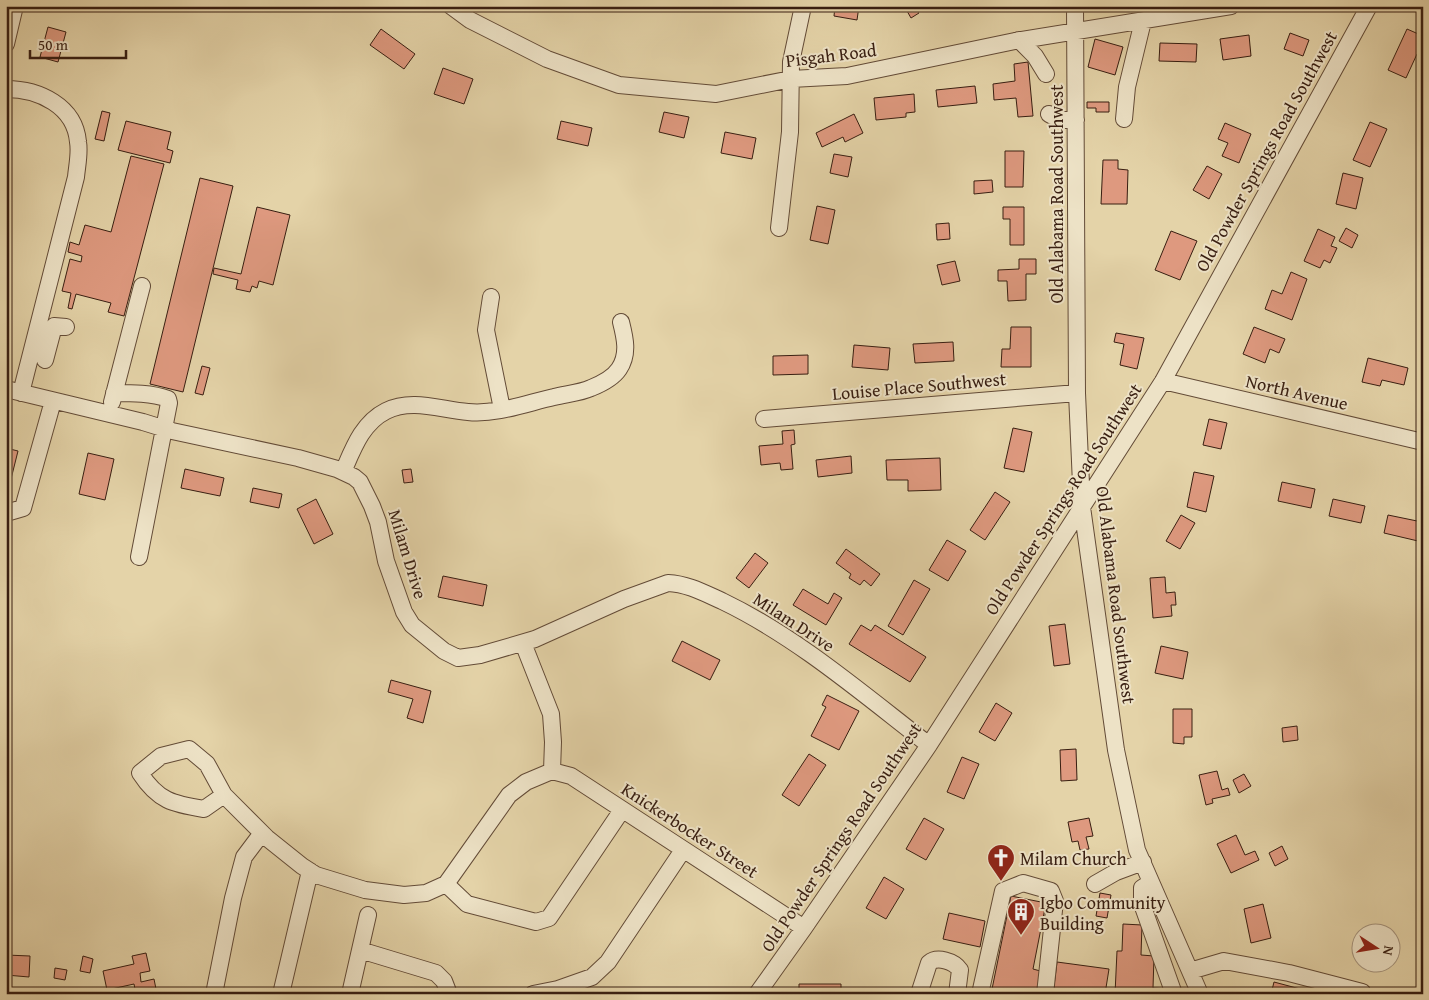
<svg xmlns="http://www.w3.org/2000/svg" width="1429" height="1000" font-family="'Gentium Book Plus',serif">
  <rect width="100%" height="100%" fill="#e4d3a8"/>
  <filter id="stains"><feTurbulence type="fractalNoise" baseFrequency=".004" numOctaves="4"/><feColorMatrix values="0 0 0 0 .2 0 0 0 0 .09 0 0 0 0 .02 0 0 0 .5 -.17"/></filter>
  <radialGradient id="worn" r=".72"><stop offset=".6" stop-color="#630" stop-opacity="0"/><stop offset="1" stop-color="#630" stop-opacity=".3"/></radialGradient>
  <path fill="#de997f" stroke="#381e11" d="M835 6H859L857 20 834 16Z
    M914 6 919 13 911 18 907 11Z
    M48 27 66 32 58 62 40 57Z
    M381 29 415 54 404 69 370 45Z
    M1407 29 1423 36V57L1417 54 1406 78 1388 70Z
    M1290 33 1309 40 1303 56 1284 49Z
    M1249 35 1251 56 1223 60 1220 39Z
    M1095 39 1123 47 1115 75 1088 67Z
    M1160 43 1197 44 1196 62 1159 61Z
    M1028 62 1033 116 1018 117 1016 98 994 100 993 84 1015 81 1014 64Z
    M443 68 473 79 464 104 434 94Z
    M975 86 977 103 938 107 936 90Z
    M914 94 915 112 906 113V117L876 120 874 98Z
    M1087 102H1109V112H1096V108H1087Z
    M102 111 110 113 104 141 95 139Z
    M664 112 689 117 684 138 659 132Z
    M854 114 863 133 845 142 843 137 822 147 816 133Z
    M126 121 171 132 167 149 173 151 170 163 118 150Z
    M561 121 592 128 588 146 557 139Z
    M1370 122 1387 129 1370 167 1353 160Z
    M1225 123 1251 134 1239 163 1222 156 1228 143 1218 139Z
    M725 132 756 138 752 159 721 153Z
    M1005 151H1024L1023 187H1005Z
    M834 154 852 157 848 177 830 173Z
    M131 156 164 164 124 316 108 312 111 303 76 294 72 309 68 308 71 293 62 291 70 259 81 262 82 256 68 252 70 242 79 245 85 225 111 232Z
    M1103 160H1118V169L1128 170 1127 204H1101Z
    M1207 166 1222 174 1209 199 1193 190Z
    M1343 173 1363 178 1356 209 1336 204Z
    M200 178 233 186 183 392 150 384Z
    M992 180 993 192 974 194V181Z
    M817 206 835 210 828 244 810 240Z
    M257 207 290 215 273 285 259 281 257 288 252 286 250 292 236 289 238 280 213 274 214 268 241 274Z
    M1003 207H1024V245H1010V219H1003Z
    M949 223 950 239 937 240 936 224Z
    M1346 228 1358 235 1352 248 1339 241Z
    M1318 229 1335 237 1331 246 1337 248 1330 263 1324 260 1320 268 1304 261Z
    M1171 231 1197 241 1180 280 1155 270Z
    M1019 259H1036V274H1026V300L1008 301 1007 281H998V270L1019 269Z
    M955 261 960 281 942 285 937 265Z
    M1291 272 1307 279 1292 320 1265 309 1272 290 1282 294Z
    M1011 327H1031V367H1001L1002 349H1010Z
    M1254 327 1285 339 1279 353 1270 349 1265 363 1243 354Z
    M1116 333 1144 338 1137 369 1120 365 1124 344 1114 342Z
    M953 342 954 361 915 363 913 344Z
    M854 345 890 348 888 370 852 367Z
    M808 355V374L773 375V356Z
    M1368 358 1408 368 1404 385 1382 380 1380 386 1362 382Z
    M202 366 210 368 203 395 195 393Z
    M1209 419 1227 423 1221 449 1203 445Z
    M1013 428 1032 432 1024 472 1004 468Z
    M794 430 795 444 791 445 793 469 781 470 780 463 761 465 759 446 783 444 782 431Z
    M6 448 18 451 6 499Z
    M88 453 114 459 105 500 79 494Z
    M851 456 852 473 818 477 816 460Z
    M940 458 941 490 908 491V480H887L886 460Z
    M185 469 224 478 220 496 181 488Z
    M411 469 413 482 404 483 402 470Z
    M1194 472 1214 476 1206 512 1187 507Z
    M1282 482 1315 489 1311 508 1278 501Z
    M253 488 282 494 279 508 250 502Z
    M995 492 1010 502 985 540 970 530Z
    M316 499 333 534 314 544 297 509Z
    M1333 499 1365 506 1361 523 1329 516Z
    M1181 515 1195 523 1180 549 1166 541Z
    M1388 515 1422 522 1418 541 1384 533Z
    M947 540 966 551 948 581 929 570Z
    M846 549 880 574 871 586 864 580 860 585 849 578 851 574 836 563Z
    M755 553 768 563 749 588 736 578Z
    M443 576 487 585 483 606 438 597Z
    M1165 577 1166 593 1175 592 1176 605H1171L1172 616 1153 618 1150 578Z
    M914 580 930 589 903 635 888 626Z
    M803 589 828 604 834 593 842 598 826 625 793 605Z
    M1065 624 1070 664 1054 666 1049 626Z
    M861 625 871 631 875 625 926 657 910 682 849 644Z
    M682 641 720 660 710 680 672 661Z
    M1161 646 1188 652 1183 679 1155 673Z
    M391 680 431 691 423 723 407 718 413 699 388 692Z
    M827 695 859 711 839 750 811 736 826 707 822 705Z
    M996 703 1012 713 995 741 979 732Z
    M1173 709H1192V737H1184V744L1173 743Z
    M1297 726 1298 740 1283 742 1282 728Z
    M1076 749 1077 780 1061 781 1060 750Z
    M809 754 826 765 799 806 782 795Z
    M962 757 979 764 964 799 947 792Z
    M1217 771 1222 790 1228 788 1230 795 1212 799 1213 803 1206 805 1199 775Z
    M1244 774 1251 786 1239 793 1233 780Z
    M924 818 944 829 926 860 906 849Z
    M1089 818 1093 836 1086 837 1089 849 1080 850 1078 841 1072 842 1068 822Z
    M1236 835 1245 855 1255 851 1259 860 1231 873 1217 844Z
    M1282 846 1288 859 1275 866 1269 853Z
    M884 877 904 889 886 919 866 908Z
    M1100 893 1111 895 1107 918 1096 916Z
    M1011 896 1046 903 1033 969 1044 972 1040 994H991Z
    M1263 904 1271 938 1251 943 1244 909Z
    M949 913 985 921 980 947 943 939Z
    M1123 924 1142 925 1141 955 1154 956 1153 988 1170 989V994H1115L1117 951H1122Z
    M146 953 150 971 140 973 141 982 154 979 157 994H136L134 984 107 990 103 971 134 964 132 956Z
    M6 955 30 956 29 977 6 975Z
    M83 956 93 959 90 973 80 971Z
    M1057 962 1109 969 1105 994H1053Z
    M55 968 67 970 65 980 54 978Z
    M1274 982 1319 994H1271Z
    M799 984H841V994H799Z"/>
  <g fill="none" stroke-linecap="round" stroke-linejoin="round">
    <defs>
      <path id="minor" d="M451 6 470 20 547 59 619 85 716 94 791 79 847 76 1015 41 1231 6
        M1075 6 1077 393 1082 507 1116 750 1137 850 1200 994
        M1019 40 1035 56 1046 74
        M6 44 15 6
        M6 89C39 89 75 106 78 142 80 153 77 166 76 177L21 393
        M1049 114 1060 120H1076
        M1124 119 1127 87 1143 21
        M779 228 790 132 791 62 803 6
        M491 297 486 330 502 409
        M45 360 54 326 66 327
        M1163 381 1423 442
        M6 389 143 422 172 431 298 458 337 469 354 477 360 482 372 506 378 522 386 561 404 612 412 625 444 651 458 658 480 655 535 639 624 599 668 583C688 584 704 593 722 601 797 637 863 694 929 745
        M114 393C132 393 152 393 168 399L169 403 139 557
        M112 402 142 286
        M764 419 1077 393
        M343 472C353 449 362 423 386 411 412 398 441 410 468 412 496 415 527 403 554 397 566 394 580 393 591 388 601 384 613 378 619 369 629 354 625 338 621 322
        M6 513 23 508 53 401
        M523 643 551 714 553 742 552 771
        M552 771 571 776 804 928
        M224 795 207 764 189 749 161 756 140 773C158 801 173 804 204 809L224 795 267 838 302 866 316 875 365 890 404 895 426 893 446 884 509 795 526 782 552 771
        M1151 882 1142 888V904L1174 994
        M446 884 467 904 536 922 549 918 622 810
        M1095 884 1116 872 1143 862
        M360 950 368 915
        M1190 971 1224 961 1289 973 1362 992V994
        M214 994 233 898 244 857 262 833
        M281 994 310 871
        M350 994 360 950 436 973 444 981 449 994
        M533 994 558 989 592 977 608 962 683 850
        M757 994 804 928 929 745 1163 381 1369 6
        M919 994 929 963C937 956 954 961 960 970L957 994
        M980 994 1003 891 1023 883 1051 891 1055 901 1045 994"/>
    </defs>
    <use href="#minor" stroke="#634b37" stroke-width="18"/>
    <use href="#minor" stroke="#ede2c6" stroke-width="16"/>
  </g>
  <defs>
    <symbol id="church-pin" viewBox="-11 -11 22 30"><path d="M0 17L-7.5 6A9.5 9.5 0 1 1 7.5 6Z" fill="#8f2418" stroke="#ede2c6"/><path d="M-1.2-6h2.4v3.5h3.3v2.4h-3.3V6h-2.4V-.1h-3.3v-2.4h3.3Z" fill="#fff"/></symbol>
    <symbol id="building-pin" viewBox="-11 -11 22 30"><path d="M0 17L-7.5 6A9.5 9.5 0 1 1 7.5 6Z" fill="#8f2418" stroke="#ede2c6"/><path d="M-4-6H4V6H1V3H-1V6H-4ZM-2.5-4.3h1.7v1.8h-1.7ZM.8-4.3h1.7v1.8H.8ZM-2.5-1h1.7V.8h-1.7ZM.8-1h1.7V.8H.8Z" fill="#fff"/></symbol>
  </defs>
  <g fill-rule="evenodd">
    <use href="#church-pin" x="985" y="842" width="32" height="43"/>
    <use href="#building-pin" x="1005" y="896" width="32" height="43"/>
  </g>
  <g text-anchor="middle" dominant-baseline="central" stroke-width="4" stroke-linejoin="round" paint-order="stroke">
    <g font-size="18" fill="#381e11" stroke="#ede2c6">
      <text transform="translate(831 55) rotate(-7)">Pisgah Road</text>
      <text transform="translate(1266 151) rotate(-61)">Old Powder Springs Road Southwest</text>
      <text transform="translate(1056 194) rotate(-90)">Old Alabama Road Southwest</text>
      <text transform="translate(919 386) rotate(-5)">Louise Place Southwest</text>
      <text transform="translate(1297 392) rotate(13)">North Avenue</text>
      <text transform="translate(1063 499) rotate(-57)">Old Powder Springs Road Southwest</text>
      <text transform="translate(408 554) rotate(73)">Milam Drive</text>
      <text transform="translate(1116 595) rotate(83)">Old Alabama Road Southwest</text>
      <text transform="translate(794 622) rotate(33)">Milam Drive</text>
      <text transform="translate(690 830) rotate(33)">Knickerbocker Street</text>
      <text transform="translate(841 837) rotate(-56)">Old Powder Springs Road Southwest</text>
    </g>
    <g font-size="18" fill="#381e11" stroke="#ede2c6" text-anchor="start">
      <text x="1020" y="858">Milam Church</text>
      <text x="1040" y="902">Igbo Community<tspan x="1040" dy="21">Building</tspan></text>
    </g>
  </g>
  <rect width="1429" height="1000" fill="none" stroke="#e4d3a8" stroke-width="25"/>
  <rect x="8" y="8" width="1414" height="985" fill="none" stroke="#381e11" stroke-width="2.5"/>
  <rect x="12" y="12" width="1404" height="975" fill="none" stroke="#381e11"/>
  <g transform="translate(1376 948) rotate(102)"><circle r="24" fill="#ede2c6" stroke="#a5947e"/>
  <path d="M0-4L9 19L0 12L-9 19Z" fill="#8f2418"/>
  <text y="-8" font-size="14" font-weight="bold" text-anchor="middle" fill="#381e11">N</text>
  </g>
  <path d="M30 50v8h96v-8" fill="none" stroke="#381e11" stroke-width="2.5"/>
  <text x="38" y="50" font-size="15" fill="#381e11" stroke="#ede2c6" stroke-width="4" paint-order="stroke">50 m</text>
  <rect width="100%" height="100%" filter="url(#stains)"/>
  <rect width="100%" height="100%" fill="url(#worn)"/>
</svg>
